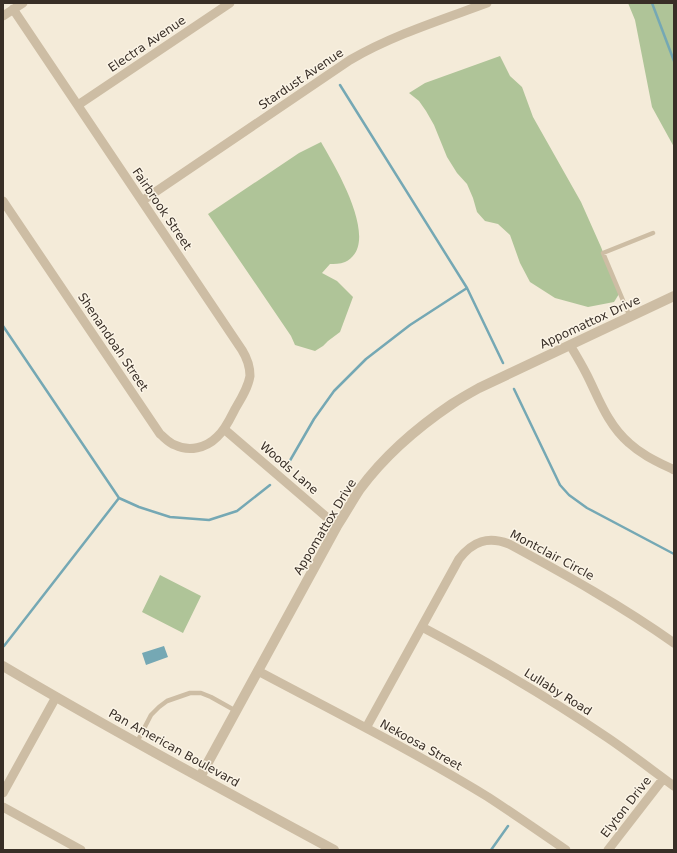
<svg xmlns="http://www.w3.org/2000/svg" width="677" height="853" font-family="'DejaVu Sans',sans-serif">
  <rect width="100%" height="100%" fill="#f4ebd9"/>
  <path fill="#afc498" d="M628 3H674V147L652 107 635 20Z
    M500 56 510 76 522 87 533 117 581 202 601 247 619 294 614 302 588 307 555 298 530 282 520 263 510 235 498 224 485 221 477 212 473 198 467 184 457 173 447 157 434 125 426 111 419 101 409 93 425 83Z
    M321 142C334 165 383 244 345 262 340 264 334 264 330 264L322 273 337 281 353 297 340 332 328 341 323 346 315 351 295 345 291 336 208 214 299 153Z
    M160 575 201 596 183 633 142 612Z"/>
  <path fill="#75a8b4" d="M164 646 168 657 146 665 142 653Z"/>
  <g fill="none" stroke-linecap="round" stroke-linejoin="round">
    <path stroke="#75a8b4" stroke-width="2.5" d="M652 3 674 61
      M340 85 467 288 503 363
      M3 326 119 498 139 507 170 517 209 520 237 511 270 485
      M514 389 560 485 569 495 587 508 674 554
      M288 464 314 419 334 391 366 359 410 325 467 288
      M4 646 119 498
      M491 850 508 826"/>
    <path stroke="#cdbda4" stroke-width="4.5" d="M630 317 603 253 653 233
      M137 742 151 715 159 707 167 701 190 693H201L211 697 236 711"/>
    <path stroke="#cdbda4" stroke-width="9" d="M3 16 23 3
      M78 105 230 3
      M3 201 160 434C165 438 169 443 175 445 189 452 206 448 217 437 225 430 230 419 235 409 241 399 248 388 250 376 250 366 247 358 242 350L13 9
      M142 201 350 60C393 35 441 20 487 3
      M570 345C576 355 582 365 587 375 599 399 608 425 629 443 642 455 658 462 674 470
      M224 429 337 526
      M422 627C486 661 548 697 608 738 630 753 652 770 674 786
      M258 671C335 712 413 751 488 797 514 814 540 832 566 850
      M366 728 459 559C473 541 488 536 509 544 566 575 622 606 674 643
      M3 793 56 697
      M3 807 81 850
      M608 850 663 779"/>
    <path stroke="#cdbda4" stroke-width="10" d="M3 666C111 730 223 790 334 850
      M200 777 337 526C345 514 352 501 360 489 385 455 418 427 452 404 461 398 470 393 479 388L674 296"/>
  </g>
  <g text-anchor="middle" dominant-baseline="central" stroke-width="3" stroke-linejoin="round" paint-order="stroke">
    <g font-size="12" fill="#382e26" stroke="#fbf4e6">
      <text transform="translate(147 44) rotate(-34)">Electra Avenue</text>
      <text transform="translate(301 79) rotate(-34)">Stardust Avenue</text>
      <text transform="translate(162 209) rotate(56)">Fairbrook Street</text>
      <text transform="translate(590 322) rotate(-25)">Appomattox Drive</text>
      <text transform="translate(113 342) rotate(56)">Shenandoah Street</text>
      <text transform="translate(289 468) rotate(41)">Woods Lane</text>
      <text transform="translate(325 527) rotate(-59)">Appomattox Drive</text>
      <text transform="translate(552 555) rotate(28)">Montclair Circle</text>
      <text transform="translate(558 692) rotate(32)">Lullaby Road</text>
      <text transform="translate(421 745) rotate(29)">Nekoosa Street</text>
      <text transform="translate(174 748) rotate(29)">Pan American Boulevard</text>
      <text transform="translate(626 807) rotate(-52)">Elyton Drive</text>
    </g>
  </g>
  <rect width="677" height="853" fill="none" stroke="#382e26" stroke-width="8"/>
</svg>
